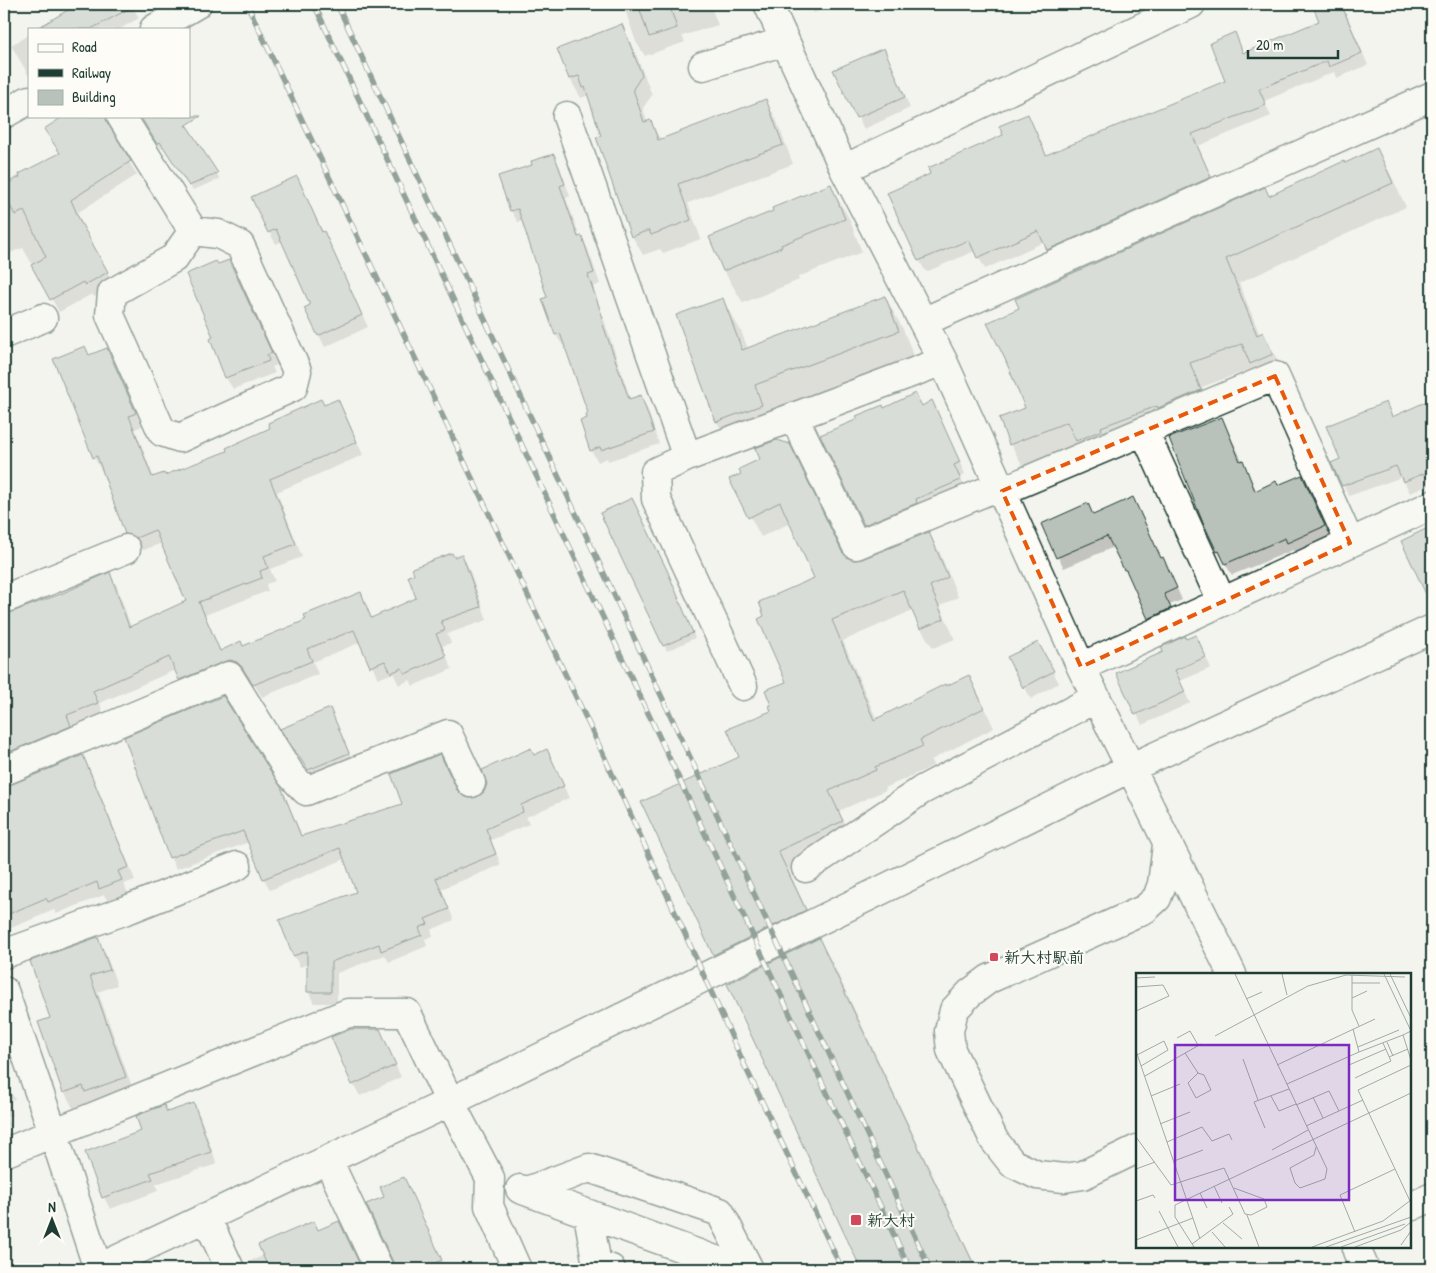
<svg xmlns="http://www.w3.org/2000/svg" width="1436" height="1273" font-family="'Patrick Hand','Klee One',sans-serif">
  <rect width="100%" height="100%" fill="#f4f4ef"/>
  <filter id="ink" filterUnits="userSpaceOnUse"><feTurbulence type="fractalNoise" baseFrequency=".02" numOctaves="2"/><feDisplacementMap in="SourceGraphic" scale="10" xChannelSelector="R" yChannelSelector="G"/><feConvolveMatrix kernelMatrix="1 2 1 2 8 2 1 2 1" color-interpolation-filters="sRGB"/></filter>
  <g filter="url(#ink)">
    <path fill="#0003" d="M81 4H131L139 18 120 29H39Z
      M623 4H710L718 25 682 36 685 42 645 56 636 42Z
      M808 4H834L814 13Z
      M1313 4H1342L1368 65 1337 78 1334 72 1264 101 1271 116 1198 146 1216 189 1054 261 1044 242 985 269 975 251 926 272 919 260 932 174 1005 136 1028 116 1047 156 1227 81 1234 34 1244 53 1321 22Z
      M622 26 632 44 652 95 643 108 647 122 650 121 661 140 766 101 776 119 793 164 688 203 701 239 663 253 660 249 643 255 632 236 589 95 581 98 570 79 559 50Z
      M29 35V76L11 45Z
      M890 61 910 108 864 129 835 71Z
      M141 116H181L220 179 193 190 164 147 161 149Z
      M105 117 112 130 114 137 137 175 77 213 87 236 115 286 94 297 92 294 59 312 23 248 4 255V183L61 154Z
      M1376 150 1390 173 1406 207 1239 283 1260 335 1263 334 1276 357 1285 378 1265 387 1254 368 1202 387 1213 414 1024 468 1011 445 1000 418 1027 408 1270 197Z
      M554 155 560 167 570 196 566 198 580 238 582 237 588 249 600 284 593 287 631 400 641 397 647 408 659 444 608 461 607 458 598 462 591 450 590 414 566 345 563 346 556 335 544 299 548 298 523 221 518 222 511 211 534 166Z
      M297 178 368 327 325 347 319 335 312 305 283 241 276 244 269 232Z
      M830 186 849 218 862 252 798 277 799 280 743 303 724 271 711 237 775 212Z
      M229 261 277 365 272 367 275 373 233 389 226 378 211 339 215 338 217 266Z
      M885 297 903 329 917 364 773 418 780 437 736 454 717 422 678 315 722 299 741 331 748 349Z
      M85 347 90 356 107 349 114 362 142 426 135 429 154 478 165 477 229 452 337 401 345 413 363 455 277 492 302 557 270 569 275 581 266 584 268 591 205 615 221 652 243 647 302 623 360 594 372 618 418 599 454 558 462 556 469 568 487 620 447 634 451 643 442 646 452 669 413 686 410 680 399 685 393 673 378 679 361 642 313 662 318 674 262 697 251 680 245 675 238 673 187 692 175 670 100 703 104 716 4 770V617L63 594 110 574 117 586 131 627 188 602 162 543 144 550 134 546 126 533 103 469 101 470 94 457Z
      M1432 400V484L1410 493 1402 477 1349 496 1343 485 1341 460 1386 404 1393 418Z
      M932 402 965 474 960 477 967 492 871 536 865 524 859 420 884 409 922 407Z
      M1222 418 1257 492 1278 487 1302 477 1331 538 1295 554 1293 550 1232 575 1218 552 1171 438Z
      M789 445 800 465 846 558 854 562 862 561 929 533 940 553 958 597 940 606 955 639 933 648 921 629 913 610 843 641 877 720 969 677 980 697 994 728 931 760 933 766 885 788 886 790 839 811 854 842 789 871 816 930 726 974 714 955 643 803 741 757 772 712 788 682 815 579 790 523 761 537 731 480 743 474Z
      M602 514 669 577 695 638 667 651Z
      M1094 516 1162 559 1169 570 1182 600 1170 605 1177 620 1156 629 1114 547 1064 568 1058 557Z
      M1432 528V602L1403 541Z
      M1196 637 1211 668 1180 681 1190 703 1142 725 1118 674Z
      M1037 643 1059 683 1031 699 1009 658Z
      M330 710 355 765 316 781 289 740Z
      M547 750 569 798 526 817 529 824 491 840 501 865 441 889 454 920 431 930 433 936 425 939 427 946 389 962 385 955 337 973V1003H314L308 991V964L300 967 294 956 357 893 345 859 270 890 264 879 249 842 176 869 170 857 280 788 287 800 302 837 404 804 440 756 459 794 469 800 478 798 534 756Z
      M83 756 90 769 135 880 124 884 128 893 108 901 104 895 56 914 54 910 4 931V788L10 787Z
      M97 938 106 954 117 985 98 992 134 1092 95 1107 92 1101 73 1108 65 1093 40 1023 52 1018Z
      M819 940 832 962 977 1269H863L728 984Z
      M379 1030 401 1077 360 1096 353 1084Z
      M4 1080 15 1099 8 1102 12 1116 7 1117 10 1126 4 1128Z
      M193 1104 200 1116 217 1164 156 1184 158 1191 110 1209 104 1197 142 1132 167 1113Z
      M404 1178 410 1190 446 1269H396L385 1197Z
      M339 1223 362 1269H247L246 1263Z"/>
    <path fill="#b9c1bb" stroke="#1f3d34" d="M78 4H138L91 29H36Z
      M638 4H669L677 28 649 37Z
      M1312 4H1341L1362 53 1329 67 1327 61 1259 89 1266 105 1192 134 1211 177 1047 250 1038 231 977 258 969 240 918 261 887 193 930 174 928 168 1003 135 999 126 1028 114 1046 155 1225 81 1210 43 1235 32 1243 53 1319 21Z
      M622 24 642 75 633 89 644 122 651 120 658 140 766 99 783 145 678 184 691 220 651 235 649 230 631 237 596 137 601 136 585 87 583 88 579 76 569 79 557 49Z
      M884 48 905 97 856 118 833 70Z
      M64 116H105L108 124 131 161 71 200 80 221 108 272 85 285 83 282 50 300 31 265 46 257 24 211 15 215 4 194V185L20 177 19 174 60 153 44 129Z
      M140 116H201L185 126H187L218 173 189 186 160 142 157 144Z
      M1377 148 1393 183 1226 259 1257 335 1263 332 1273 354 1250 364 1242 344 1190 363 1201 390 1158 408 1157 406 1101 427 1102 430 1076 441 1067 422 1009 445 999 418 1025 408 1005 359 987 323 1019 308 1015 299 1265 187 1269 196 1344 161 1345 163Z
      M554 154 565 184 560 186 578 237 582 236 594 273 588 275 603 318 601 319 629 399 641 395 654 432 601 450 600 447 590 451 580 421 587 418 586 414 588 413 560 333 555 335 542 299 547 297 518 209 510 211 498 176 532 165 531 161Z
      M297 176 322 232 324 231 362 315 318 336 304 308 310 305 276 229 268 233 251 197Z
      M831 184 845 219 781 245 782 247 723 271 709 237 773 211 772 208Z
      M229 260 272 353 267 355 269 361 225 378 210 339 213 337 186 274 216 261 218 264Z
      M885 296 899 331 755 385 762 405 716 422 676 315 723 298 742 350Z
      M85 346 89 355 107 348 136 413 129 416 152 477 164 473 165 475 227 451 226 448 270 428 268 423 321 399 324 405 338 399 357 442 270 479 296 544 264 556 268 568 260 571 262 578 199 602 220 651 241 641 243 646 301 622 306 619 304 615 361 592 371 618 416 598 408 576 414 574 412 568 452 553 454 557 462 554 481 607 441 621 445 630 436 634 446 656 405 674 402 668 391 673 385 661 370 667 354 630 307 649 312 661 253 685 242 667 237 662 230 660 223 662 179 680 169 657 93 691 98 703 67 715 71 726 4 754V615L63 593 110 572 129 627 186 601 155 530 136 538 125 534 97 456 93 458 53 359Z
      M915 393 922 406 932 400 960 462 954 465 961 480 916 499 917 503 864 525 820 435 858 419 856 416 883 405 884 408Z
      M1432 399V470L1403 482 1396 466 1342 486 1331 463 1340 459 1326 426 1386 402 1392 417Z
      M1222 417 1240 461 1243 460 1255 491 1276 481 1278 485 1302 475 1325 526 1287 543 1285 538 1225 564 1219 551 1217 552 1201 518 1169 438Z
      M777 440 790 444 842 552 847 557 854 560 862 559 929 532 948 577 930 586 944 619 920 629 903 590 832 620 874 720 945 684 946 686 969 675 984 708 920 740 923 746 875 767 876 770 829 791 843 821 778 851 806 910 713 955 641 802 739 757 727 729 771 711 769 706 771 705 765 690 786 682 758 619 764 616 759 602 814 578 780 502 748 518 729 479 741 474 739 469 760 459 755 448Z
      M1133 497 1161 558 1163 557 1177 588 1164 594 1171 608 1148 619 1126 570H1124L1107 536 1056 558 1041 524 1088 503 1093 515Z
      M632 498 667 570 693 633 663 646 600 513Z
      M1432 526V607L1401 541Z
      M1196 635 1206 657 1175 670 1185 692 1135 715 1116 673 1163 652 1161 647 1185 636 1186 639Z
      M1038 642 1054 671 1023 688 1007 657Z
      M223 696 281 787 301 836 402 804 391 774 440 754 457 790 462 795 469 798 477 797 484 792 487 784 482 770 531 748 534 755 547 749 564 786 521 805 523 812 486 829 496 854 436 878 449 909 425 919 428 924 419 928 422 935 381 951 379 944 331 962V992H307V951L293 956 279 920 356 892 340 848 263 879 243 831 169 858 124 737Z
      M330 708 349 753 308 770 280 729Z
      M83 755 129 867 118 871 122 880 99 889 97 882 48 902 46 898 4 916V786L10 785Z
      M98 937 110 970 90 976 126 1077 85 1092 83 1086 63 1093 38 1022 50 1018 30 961Z
      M819 938 976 1269H861L727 984Z
      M351 1029H380L396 1065 352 1085 331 1037Z
      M194 1103 211 1152 150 1173 153 1179 102 1198 85 1152 141 1131 136 1116 164 1105 167 1112Z
      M404 1177 442 1260 421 1269H394L393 1262 366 1204 384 1197 380 1187Z
      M314 1221 318 1230 339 1221 362 1269H269L258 1245Z"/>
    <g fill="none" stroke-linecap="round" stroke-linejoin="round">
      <defs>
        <path id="minor" d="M768 4 844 169 943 361 1081 667 1232 974
          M154 29 197 4
          M703 66 785 41
          M4 114 29 100
          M121 116 193 231
          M567 116 687 457
          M844 169 1191 4
          M193 231 218 234 240 245 297 371 293 387 180 438 162 432 110 315 112 293 174 258Z
          M923 322 1432 96
          M4 334 43 318
          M794 417 856 545 999 486
          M1144 431 1222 602
          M1002 491 1275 376 1350 543
          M4 599 126 549
          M1081 667 1432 505
          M743 686 656 499 655 472 687 457 943 361
          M4 771 229 676 291 775 306 791 448 734 471 783
          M806 868 922 790 1096 698
          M4 954 129 909 237 866
          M4 991 53 1132 98 1269
          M1137 1149 1083 1175 1064 1178 1037 1175 1012 1163 994 1140 951 1050 949 1031 954 1010 970 993 989 979 1145 909 1157 898 1162 884 1167 845
          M4 1153 348 1013H407L450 1102 490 1178 489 1206 517 1269
          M328 1160 379 1269
          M520 1189 740 1269
          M527 1191 589 1168 720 1212 749 1269
          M1410 1207 1432 1197
          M588 1214 597 1265 611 1269
          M206 1217 230 1269
          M1358 1247 1357 1251 1365 1269
          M97 1269 450 1102 1130 768 1432 629"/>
      </defs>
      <use href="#minor" stroke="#1f3d34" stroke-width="31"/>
      <use href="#minor" stroke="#fdfcf7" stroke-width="28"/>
      <defs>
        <path id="rail" d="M247 4 604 756 744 1064 842 1269
          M314 4 910 1269
          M337 4 930 1269"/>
      </defs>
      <use href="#rail" stroke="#1f3d34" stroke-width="5.5"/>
      <use href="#rail" stroke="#fdfcf7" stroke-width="4" stroke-dasharray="11" stroke-linecap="butt"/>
    </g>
  </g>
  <path d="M0 0H1436V1273H0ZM1275 376 1350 543 1081 667 1002 491Z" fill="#f4f4ef" fill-opacity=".55" fill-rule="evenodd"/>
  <path fill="none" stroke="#e8590c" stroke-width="4" stroke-dasharray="10 6" stroke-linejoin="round" d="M1275 376 1350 543 1081 667 1002 491Z"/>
  <g fill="#d1495b" stroke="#fdfcf7" stroke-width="2">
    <rect x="989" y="952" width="10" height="10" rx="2.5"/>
    <rect x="850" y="1214" width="12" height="12" rx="2.5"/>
  </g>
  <g text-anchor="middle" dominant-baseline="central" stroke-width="4" stroke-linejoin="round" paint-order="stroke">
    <g font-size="16" font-weight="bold" fill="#1f3d34" stroke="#fdfcf7" text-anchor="start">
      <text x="1004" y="957">新大村駅前</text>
      <text x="867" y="1220">新大村</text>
    </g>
  </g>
  <g transform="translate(1136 973)">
    <rect width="275" height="275" fill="#f4f4ef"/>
    <path fill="none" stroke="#9faba4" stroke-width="1" d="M99 1 191 196 189 206 164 215 159 210 154 195 178 182 180 174M146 1 151 22M248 1 275 58M254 1 275 45M216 2V37L223 53M0 5 19 4M216 10H244M0 14 27 12 33 23 0 38M216 25 231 18M110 26 126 19M217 56 223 79 267 62M275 58 267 62 275 87M79 63 172 13 210 2 269 4M41 65 54 58 62 72M251 69 257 83M222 74 263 57M0 78 64 266M49 80 62 100 68 102 75 117 60 125 52 110 62 100M1 82 28 68 32 77 5 93M253 84 272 76M107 86 122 127M141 92 239 46M213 92 250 76M9 103 65 71M219 105 255 88 247 70M151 111 223 79M15 123 44 111M135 123 143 138 160 131M177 124 187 145M160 132 193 118 203 138M24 151 54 139M170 153 227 127M129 155 118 129 153 116M0 164 35 212 88 195 109 241 115 242 131 234 128 226 98 215M31 169 66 154 76 168 93 161 96 167M136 177 172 157M38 188 67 177M0 196 19 189M78 213 86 230M64 220 71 235M0 228 17 222 19 225M274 228 222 117 275 92M23 238 42 274M111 242 123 274M87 250 106 266M76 259 89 274M219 259 204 222 259 196M0 267 57 245M56 271 97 241 93 234M265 272 275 258M58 274 39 244V232L275 120M176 274 247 248 275 227M190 274 275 244M205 274 269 251M219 274 265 257 275 249"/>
    <path fill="#7b2cbf" fill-opacity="0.15" stroke="#7b2cbf" stroke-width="2.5" d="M39 72H213V227H39Z"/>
    <rect width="275" height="275" fill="none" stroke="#1f3d34" stroke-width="2.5"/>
  </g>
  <rect width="1436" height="1273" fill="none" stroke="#fdfcf7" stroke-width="20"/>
  <rect x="10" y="10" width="1416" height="1253" fill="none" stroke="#1f3d34" stroke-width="2" filter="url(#ink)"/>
  <rect x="28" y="28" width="162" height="90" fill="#fdfcf7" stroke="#a4b0a9"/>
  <rect x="38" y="44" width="25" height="8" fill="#fdfcf7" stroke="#a4b0a9"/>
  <text x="72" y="52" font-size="15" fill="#1f3d34">Road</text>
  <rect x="38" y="69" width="25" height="8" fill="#1f3d34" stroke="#a4b0a9"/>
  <text x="72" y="78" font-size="15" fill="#1f3d34">Railway</text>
  <rect x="38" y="90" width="25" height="15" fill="#b9c1bb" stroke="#a4b0a9"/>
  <text x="72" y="102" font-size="15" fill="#1f3d34">Building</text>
  <g transform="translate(52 1220)" stroke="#fdfcf7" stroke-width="4" paint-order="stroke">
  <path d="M0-4L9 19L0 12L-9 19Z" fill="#1f3d34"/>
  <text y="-8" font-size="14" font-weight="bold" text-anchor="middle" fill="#1f3d34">N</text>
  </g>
  <path d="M1248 50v8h90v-8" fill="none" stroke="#1f3d34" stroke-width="2.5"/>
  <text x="1256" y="50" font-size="15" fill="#1f3d34" stroke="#fdfcf7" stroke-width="4" paint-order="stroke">20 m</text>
</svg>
